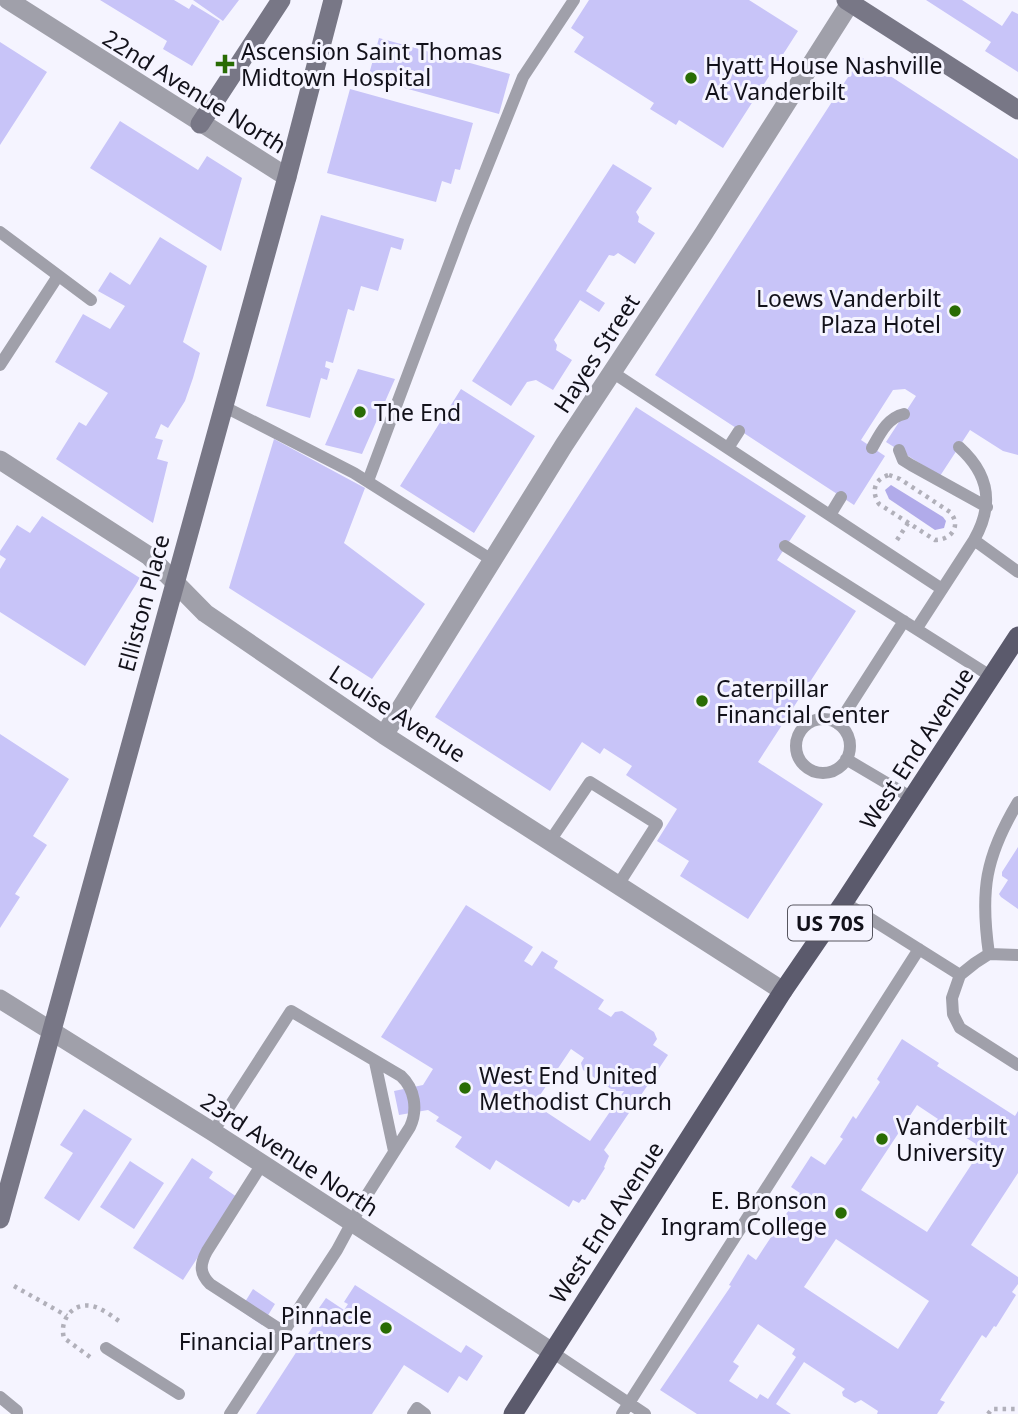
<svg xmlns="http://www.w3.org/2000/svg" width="1018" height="1414" font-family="'Noto Sans',sans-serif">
  <rect width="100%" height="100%" fill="#f5f4ff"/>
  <path fill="#b1abea" d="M891 485 943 517 946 521 944 528 935 530 889 499 885 490Z"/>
  <path fill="#c8c4f8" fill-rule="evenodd" d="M100 0H174L189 9 192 4 220 21 192 66 163 49 167 41Z
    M193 0H239L223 21Z
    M589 0H749L798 31 723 148 679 120 676 125 650 109 654 103 574 52 584 37 571 28Z
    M926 0H962L1002 26 1012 11 1018 14V72L985 51 991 42Z
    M379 38 510 74 499 114 368 78Z
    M0 42 47 72 0 145Z
    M861 57 1018 159V455L1003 451 970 430 940 476 886 442 916 396 905 389 893 390 861 440 885 456 854 505 655 375Z
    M350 89 473 123 460 170 455 169 451 184 442 181 436 202 327 173Z
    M120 121 198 170 207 156 242 178 221 251 90 168Z
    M613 164 652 188 636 212 639 217 638 222 655 233 635 264 618 253 614 256 609 255 586 291 605 303 599 312 580 300 554 340 557 345 556 350 572 360 553 390 536 380 527 382 511 406 472 381Z
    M321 215 404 239 401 250 391 247 378 291 361 286 354 311 348 309 333 363 326 361 325 367 330 369 327 380 321 378 310 418 266 406Z
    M160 237 207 266 183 342 200 353 193 378 185 401 168 428 161 424 155 438 163 440 157 459 168 462 153 523 56 459 79 422 86 426 108 393 55 362 83 314 110 329 125 306 98 291 110 272 130 285Z
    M358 369 395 379 362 454 325 445Z
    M461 389 535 436 474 533 400 486Z
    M636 407 806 516 777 560 856 611 758 762 823 804 748 919 680 876 689 861 657 841 677 809 626 775 632 766 604 748 600 754 582 742 550 791 435 717Z
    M274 439 365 488 344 543 425 604 372 679 229 588Z
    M42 516 140 578 85 666 0 612V569L6 559 0 555V551L17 525 30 533Z
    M0 734 69 779 33 836 47 845 15 894 20 897 0 928Z
    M1018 847V909L1001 897 999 894 1008 880 1002 876V872Z
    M466 905 533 947 524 961 532 966 542 951 558 961 554 968 604 1000 598 1009 611 1017 615 1012 622 1011 654 1032 657 1039 653 1045 668 1055 604 1150 609 1156 604 1167 605 1168 585 1200 582 1199 579 1203 573 1200 569 1207 496 1160 490 1170 455 1147 462 1137 436 1121 439 1117 428 1110 399 1115 394 1091 423 1085 433 1069 381 1037ZM571 1049 584 1058 581 1063 583 1070 614 1091H624L590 1141 534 1104Z
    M902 1039 939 1063 937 1066 1015 1116 1018 1111V1173L971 1245 1018 1277V1284L1012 1292 1016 1295 996 1327 994 1326 986 1338 982 1335 940 1400 945 1402 937 1414H877L878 1411 861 1400 855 1403 843 1396 842 1392 845 1389 804 1362 776 1404 791 1414H697L660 1390 731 1286 729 1285 748 1254 756 1260 800 1193 791 1187 811 1156 825 1165 843 1139 840 1137 853 1116 856 1119 880 1082 877 1079ZM917 1105 938 1119 935 1122 958 1137 960 1134 976 1144 971 1152 977 1156 927 1232 861 1190ZM836 1239 929 1301 898 1349 804 1287ZM758 1324 795 1349 792 1354 796 1357 768 1399 760 1394 757 1399 729 1381 739 1366 733 1362Z
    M84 1109 132 1139 79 1221 44 1198 73 1153 60 1145Z
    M192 1158 213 1172 209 1178 237 1197 183 1280 133 1248Z
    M130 1161 164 1183 134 1229 100 1207Z
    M355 1285 461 1353 466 1345 483 1356 467 1381 459 1376 448 1393 404 1365 372 1414H256L323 1311 319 1308 326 1298 344 1310 348 1304 344 1302Z
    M253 1289 275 1304 262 1325 240 1310Z"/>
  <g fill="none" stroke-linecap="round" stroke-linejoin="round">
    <path stroke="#b1b0ba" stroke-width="4.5" stroke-dasharray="3.5 5" stroke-linecap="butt" d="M889 475 900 479 950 512C962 526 951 540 935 540L879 504C871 492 874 479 889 475Z
      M897 540 908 523
      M14 1286 67 1316
      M90 1357 64 1338C59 1321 72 1302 92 1306 102 1308 113 1317 122 1323
      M988 1414 992 1409H1018"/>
    <path stroke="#a0a0aa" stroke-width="12" d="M0 232 91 300
      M0 365 58 276
      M612 372 942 589
      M223 406 354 473 492 560
      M959 447C990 475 994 505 974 540L1018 572
      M728 448 739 431
      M872 448C880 434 887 418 904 414
      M899 450 903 460 911 465 987 507
      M368 481 465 222 523 77 574 0
      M830 515 841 497
      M785 546 992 677
      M917 628 974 540
      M796 746a27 27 0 1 1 54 0a27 27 0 1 1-54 0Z
      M838 724 904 621
      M846 759 912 798
      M550 841 590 782 657 824 618 885
      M844 902 960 975
      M989 954C980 891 985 857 1018 802
      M1018 955 989 954 975 963 960 975 952 998 953 1014 960 1028 1018 1065
      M375 1062 394 1151
      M213 1132 291 1011 401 1076C415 1089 418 1110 410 1127L365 1198 337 1250 230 1414
      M262 1164 207 1251C200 1264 199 1273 210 1284L284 1332
      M106 1348 179 1394
      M552 1352 645 1414
      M0 1397 17 1411V1414
      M413 1414 417 1408 425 1414
      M622 1414 919 949"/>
    <path stroke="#a0a0aa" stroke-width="19" d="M8 0 287 177
      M0 460 149 556 205 613 384 735 783 991
      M384 735 564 445 704 233 852 0"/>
    <path stroke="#a0a0aa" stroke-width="19" d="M0 999 213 1132 552 1352"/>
    <path stroke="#787786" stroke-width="19" d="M846 0 1018 110
      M200 124 281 0
      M0 1219 287 177 333 0"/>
    <path stroke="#5b5a6c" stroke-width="19" d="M513 1414 783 991 844 902 1018 636"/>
  </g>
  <g fill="#296c04" stroke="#f5f4ff" stroke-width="2.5">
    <path d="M221.5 53.5h7v7h7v7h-7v7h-7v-7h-7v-7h7z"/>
    <circle cx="691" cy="78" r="7"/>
    <circle cx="955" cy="311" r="7"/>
    <circle cx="360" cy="412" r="7"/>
    <circle cx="702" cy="701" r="7"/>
    <circle cx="465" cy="1088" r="7"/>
    <circle cx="882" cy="1139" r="7"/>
    <circle cx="841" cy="1213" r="7"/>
    <circle cx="386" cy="1328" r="7"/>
  </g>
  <g text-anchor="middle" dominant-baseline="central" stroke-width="6" stroke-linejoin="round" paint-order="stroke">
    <rect fill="#f5f4ff" stroke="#56555f" stroke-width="2" x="788" y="905.5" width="84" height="35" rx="5"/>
    <g font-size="21" font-weight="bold" fill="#12111a">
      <text x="830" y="923">US 70S</text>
    </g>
    <g font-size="23" fill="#12111a" stroke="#f5f4ff" text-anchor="start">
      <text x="241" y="51">Ascension Saint Thomas<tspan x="241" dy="26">Midtown Hospital</tspan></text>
      <text x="705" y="65">Hyatt House Nashville<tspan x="705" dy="26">At Vanderbilt</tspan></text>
      <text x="941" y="298" text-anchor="end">Loews Vanderbilt<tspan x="941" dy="26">Plaza Hotel</tspan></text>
      <text x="374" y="412">The End</text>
      <text x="716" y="688">Caterpillar<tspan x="716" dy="26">Financial Center</tspan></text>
      <text x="479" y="1075">West End United<tspan x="479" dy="26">Methodist Church</tspan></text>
      <text x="896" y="1126">Vanderbilt<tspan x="896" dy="26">University</tspan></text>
      <text x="827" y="1200" text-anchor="end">E. Bronson<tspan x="827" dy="26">Ingram College</tspan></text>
      <text x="372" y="1315" text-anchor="end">Pinnacle<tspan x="372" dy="26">Financial Partners</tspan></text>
    </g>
    <g font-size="23" fill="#12111a" stroke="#f5f4ff">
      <text transform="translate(195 91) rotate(32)">22nd Avenue North</text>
      <text transform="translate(596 353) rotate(-57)">Hayes Street</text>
      <text transform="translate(143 603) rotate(-75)">Elliston Place</text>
      <text transform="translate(398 713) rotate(33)">Louise Avenue</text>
      <text transform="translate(916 748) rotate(-57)">West End Avenue</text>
      <text transform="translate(290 1154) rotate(33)">23rd Avenue North</text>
      <text transform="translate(606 1222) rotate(-57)">West End Avenue</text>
    </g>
  </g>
</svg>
